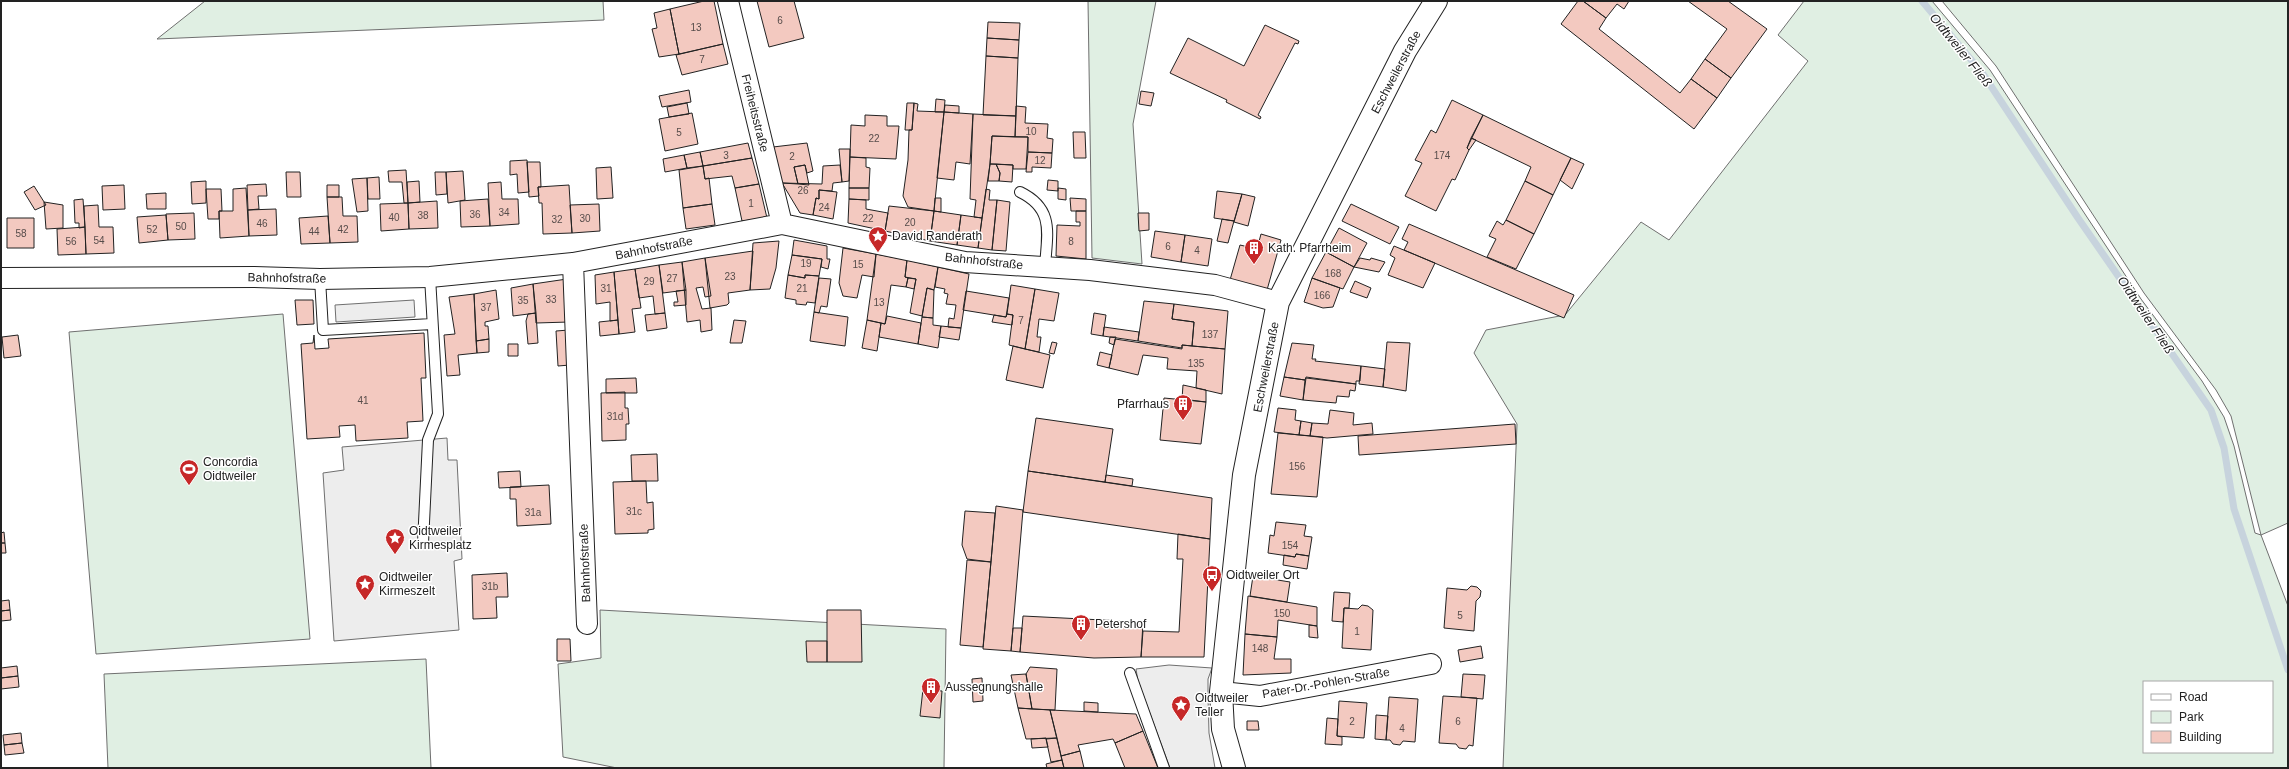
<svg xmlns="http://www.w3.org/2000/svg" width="2289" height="769" font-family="Helvetica,sans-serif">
  <rect width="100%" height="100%" fill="#fff"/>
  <path fill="#e0efe3" stroke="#6f6f6f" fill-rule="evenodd" d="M205 1H603L604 20 157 39Z
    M1088 1H1156L1133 124 1142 264 1092 258Z
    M1804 1H1932L1990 70 2141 299 2202 381 2224 417 2234 446 2255 533 2261 535 2231 416 2216 390 2144 293 1996 66 1942 1H2288V523L2261 535 2288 606V768H1503L1517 424 1474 353 1486 330 1565 315 1641 222 1669 240 1808 61 1778 35ZM2144 682H2272V752H2144Z
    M283 314 310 639 96 654 69 332Z
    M600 610 946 629 944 768H617L563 757 558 664 601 658Z
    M426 659 431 768H108L104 674Z"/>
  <path fill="#ededed" stroke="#6f6f6f" d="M414 300 415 317 336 322 335 305Z
    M447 438 448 460H457L462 559 454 561 459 630 334 641 323 473 344 470 342 447Z
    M1169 665 1212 668 1208 679V696L1209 733 1215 768H1170L1138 681 1136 669Z"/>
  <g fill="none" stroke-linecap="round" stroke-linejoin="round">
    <path stroke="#c7d3dd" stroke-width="7" d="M1922 1 1983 74 2078 218 2211 410 2224 448 2234 509 2288 670"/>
  </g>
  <path fill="#f3c9c0" stroke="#222" d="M704 1H714L723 44 679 54 670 9Z
    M757 1H794L804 38 769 47Z
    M1578 1H1583L1606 18 1599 29 1680 93 1691 79 1717 98 1694 129 1561 24Z
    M1583 1H1629L1624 9 1617 4 1606 18Z
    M1688 1H1728L1767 29 1731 78 1705 59 1727 29Z
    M670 9 679 54 659 57 652 29 657 28 654 13Z
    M988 22 1020 23 1019 40 987 38Z
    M1265 25 1299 41 1298 44 1295 43 1258 115 1261 117 1260 119 1226 102 1227 100 1170 73 1188 38 1244 66Z
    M987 38 1019 40 1018 58 986 56Z
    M723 44 728 64 682 75 676 55Z
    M986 56 1018 58 1016 116 983 115Z
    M1705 59 1731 78 1717 98 1691 79Z
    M689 90 691 102 662 107 659 96Z
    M1141 91 1154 93 1151 106 1139 104Z
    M936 99 945 100 944 112H935Z
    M1452 100 1483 115 1467 148 1469 150 1455 180 1452 179 1436 211 1405 196 1422 163 1415 160 1431 130 1436 133Z
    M687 103 689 114 669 117 667 107Z
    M907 103H914L912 130H905Z
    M914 103 918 104 917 111 944 112 934 211 908 207 903 196 908 160 909 130H912Z
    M945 105 959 106V113L944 112Z
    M1016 106 1026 107 1025 123 1048 124 1047 138 1053 139 1052 153 1028 152V137H1015Z
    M944 112 973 114 970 164 956 162 954 180 937 178Z
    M692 113 698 144 665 151 659 119Z
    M973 114 1016 116 1015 137 992 136 990 164 982 218 974 217 976 200 970 199Z
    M865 115 887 116V126H899L896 159 850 157 851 125 865 126Z
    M1483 115 1571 158 1553 195 1525 181 1531 167 1471 138Z
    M1073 132H1085L1086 158H1074Z
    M992 136 1028 137 1026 169H1013V165L990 164Z
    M1471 138 1476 140 1469 150 1467 148Z
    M748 143 752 158 703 166 700 152Z
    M807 143 813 171 807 173 805 165 794 167 798 184 782 183 773 147Z
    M839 149H850L849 181 842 182Z
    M700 152 703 166 687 168 684 155Z
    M1028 152 1052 153 1051 168 1032 167V172H1026Z
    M684 155 687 168 665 172 663 159Z
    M850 157 866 158V167L870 168 869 188H849Z
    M752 158 759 184 735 188 732 176 705 179 703 166Z
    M1571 158 1584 164 1572 189 1560 180Z
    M527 160 529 192 518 193 517 174 510 175V161Z
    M527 162H540L541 187H538L539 196 529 197Z
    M990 164H996L1000 173 999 181H988Z
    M996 164 1013 165 1012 182 999 181 1000 173Z
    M805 165 809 185 798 184 794 167Z
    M840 165 842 182 833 183 832 191 819 190V199L816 198 813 215 800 213 782 183 822 184 823 166Z
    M703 166 705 179 709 178 712 204 683 208 679 170Z
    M611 167 613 198 597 199 596 168Z
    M406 170 408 203H404L402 182H389L388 171Z
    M463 171 465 200 448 203 446 172Z
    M286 172H300L301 197H287Z
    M435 172H446L447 194 436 195Z
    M379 177 380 199H368L367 178Z
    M367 178 368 211 357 212 352 179Z
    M1048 180 1058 181V191L1047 190Z
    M206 181V203L192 204 191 182Z
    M419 181 420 202 408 203 407 182Z
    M1525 181 1553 195 1534 234 1506 220Z
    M501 182 502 199H518L519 224 490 226 488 183Z
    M266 184 267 196H258L259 209 248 210 247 185Z
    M759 184 767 218 742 221 735 188Z
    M124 185 125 209 103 210 102 186Z
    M327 185H339V197H327Z
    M569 185 572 233 543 234 542 203H539L538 187Z
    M34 186 46 205 35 210 24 192Z
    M246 188 249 236 220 238 219 211H233V189Z
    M849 188H869V200L849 199Z
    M1058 188 1066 189V200L1058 199Z
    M206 189H221L222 211H219V219H208Z
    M986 189 990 190 989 200H997L992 250 978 248Z
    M819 190 837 192 833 219 813 215 816 198 819 199Z
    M1217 191 1242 194 1234 221 1214 218Z
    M166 193V209H147L146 194Z
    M1242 194 1255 197 1248 226 1234 222Z
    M327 197H342L343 216H357L358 242 330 243Z
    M935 198H941V212L934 211Z
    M1070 198 1086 199V211H1071Z
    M83 199 85 227 79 228V223H75L74 200Z
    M488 199 490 226 461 227 460 201Z
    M849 199 866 200V209L888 213 885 231 848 223Z
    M997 200 1010 202 1006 251 992 250Z
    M437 201 438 228 409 229 408 203Z
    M44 202 63 205V228L46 229Z
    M408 203 409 229 381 231 380 204Z
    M599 204 600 231 572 233 570 205Z
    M712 204 715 225 686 229 683 208Z
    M1351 204 1399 227 1390 244 1342 221Z
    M98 205 99 227H113L114 253 86 254 84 206Z
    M889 206 934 211 930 241 885 231Z
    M276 209 277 235 249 236 248 210Z
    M934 211 961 215 957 245 930 241Z
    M1076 211H1086V259L1056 256 1057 225 1080 226V222H1076Z
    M194 213 195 239 168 240 166 214Z
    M1138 213H1149V230L1139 231Z
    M166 215 168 240 139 243 137 217Z
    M961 215 982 218 978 248 957 245Z
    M328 216 330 243 301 244 299 218Z
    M7 218H34V248H7Z
    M1222 219 1234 221 1228 243 1217 241Z
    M1506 220 1534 234 1516 269 1487 257 1496 239 1489 236 1497 221 1503 225Z
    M1409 224 1574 295 1564 318 1404 250 1408 242 1402 239Z
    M85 227 86 254 58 255 57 229Z
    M1339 228 1367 243 1354 267 1326 252Z
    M1155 231 1185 235 1181 262 1151 257Z
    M1261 234 1281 240 1267 290 1230 280 1240 245 1257 249Z
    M1185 235 1212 239 1208 266 1181 262Z
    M794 240 827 246V259H830L828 269 821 267 822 259 792 255Z
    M779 241 776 268 770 289 750 290 753 243Z
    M1394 246 1435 263 1423 288 1388 275 1395 258 1390 255Z
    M843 248 876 254 874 277 862 275 857 298 843 296 839 283Z
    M753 251 750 290 728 293 729 303 727 305 710 308 705 258Z
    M1326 252 1354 267 1343 289 1312 278Z
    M876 254 907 260 905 277 908 278 906 287 891 285 885 324 867 320Z
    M792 255 822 259 819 276 805 275V278L788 275Z
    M705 258 711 296 705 297 703 287 696 288 702 309 711 308 712 330 701 332 700 320 687 322 682 262Z
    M1360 258 1370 260 1371 258 1385 262 1379 272 1354 267Z
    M907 260 938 267 934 290 927 288 922 316 910 313 916 279 905 277Z
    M682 262 686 290 663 293 659 265Z
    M659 265 665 313 655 314 653 296 639 298 635 269Z
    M938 267 969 274 961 328 948 327 949 318 954 319 956 305 946 304 948 294 944 293 945 289 935 287Z
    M635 269 641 308 632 309 635 332 619 334 614 272Z
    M614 272 618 320 610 321V302L596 304 595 275Z
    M788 275 805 278V275L819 276 815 303 807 302 806 305 796 304V300L785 298Z
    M819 278 831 279 827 307 821 306 819 313 814 312Z
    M908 278 916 279 914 289 906 287Z
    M1312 278 1340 288 1333 307 1323 308 1304 302Z
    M567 279 569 322 536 323 533 284Z
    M1355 281 1371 288 1367 298 1350 292Z
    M533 284 536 313 513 316 511 288Z
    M1011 285 1035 289 1025 349 1009 345 1013 315 1007 314Z
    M927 288 934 290 933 318 922 317Z
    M1035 289 1059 293 1054 321 1039 319 1037 337H1041L1039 352 1025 349Z
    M496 290 499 319 485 322V326H488L489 339 476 341 474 294Z
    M686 290V305L674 306V302H678L676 291Z
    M966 291 1009 298 1006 317 963 310Z
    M474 294 477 353 458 355 460 375 447 376 444 335 455 334 449 297Z
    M295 300H313L314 324 297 325Z
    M1144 301 1174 304 1172 319 1194 322 1192 346 1182 345V348L1138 341Z
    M1174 304 1228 311 1225 349 1192 346 1194 322 1172 319Z
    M814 312 848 317 845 346 810 341Z
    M536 313 538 343 528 344 526 321 528 314Z
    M665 313 667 328 647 331 645 315Z
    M1094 313 1106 315 1103 336 1091 334Z
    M1007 314 1013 315 1012 325 992 322 994 315 1006 317Z
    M887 316 921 323 918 344 879 337 881 323 885 324Z
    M922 317 933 318V325L941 326 938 348 918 344Z
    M618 320 619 334 600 336 599 322Z
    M734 320 746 321 742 343H730Z
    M867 320 881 323 877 351 862 348Z
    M941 326 961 328 959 340 939 337Z
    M1104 327 1139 332 1138 341 1103 336Z
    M569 330 570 365 558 366 556 331Z
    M424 333 426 378H421L423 421 407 422 408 438 356 441 355 425 339 426 340 437 307 439 301 344 313 343 314 335 315 349 329 348 328 339Z
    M18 335 21 356 4 358 2 337Z
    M1110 337H1116L1114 345 1109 343Z
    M489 339V352L477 353 476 341Z
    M1115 339 1182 349V345L1225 349 1222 394 1196 388 1197 371 1167 369 1168 358 1143 355 1138 375 1109 368Z
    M1052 342 1057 343 1054 354 1049 353Z
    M1387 342 1410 343 1406 391 1383 387Z
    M1292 343 1314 345 1312 359H1316L1315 361 1361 366 1360 381H1356V384L1306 377 1305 380 1284 377Z
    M508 344H518V356H508Z
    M1013 346 1050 355 1043 388 1006 380Z
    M1100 352 1112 355 1109 368 1097 365Z
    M1361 366 1385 369 1383 387 1359 384Z
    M1284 377 1305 380 1303 400 1280 396Z
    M636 378 637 393H606V379Z
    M1306 378 1356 384 1355 391 1350 390 1349 397 1337 396 1336 403 1303 400Z
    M1183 385 1206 390V402L1182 399Z
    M625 392V408H628L629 424H626V440L602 441 601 393Z
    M1164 398 1206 402 1201 444 1160 440Z
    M1278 408 1296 410 1295 420 1301 421 1299 435 1274 432Z
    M1330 410 1354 413 1353 425 1372 423 1373 434 1327 438 1310 436 1312 423 1328 424Z
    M1036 418 1113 429 1105 482 1028 471Z
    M1301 421 1312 423 1310 436 1299 435Z
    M1515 424 1516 444 1359 455 1358 436Z
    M1278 433 1323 437 1317 497 1271 494Z
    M657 454 658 481H632L631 455Z
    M520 471 521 487 499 488 498 472Z
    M1028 471 1212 498 1210 539 1023 512Z
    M1106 475 1133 479 1132 486 1105 482Z
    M646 481 647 503 653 502 654 529 648 530V533L615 534 613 482Z
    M549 485 551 524 517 526 516 499H510V487Z
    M996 506 1023 510 1011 651 983 649Z
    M965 511 995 513 991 562 967 559 962 545Z
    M1276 522 1306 525 1304 536 1312 537 1309 556 1296 554 1295 557 1268 553 1270 535 1274 536Z
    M4 532 5 543H1V533Z
    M1178 534 1210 539 1204 657H1141L1143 631 1179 632 1183 559H1177Z
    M1 543H5L6 553H1Z
    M1296 554 1309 556 1307 569 1283 565 1284 555 1295 557Z
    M967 560 991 562 983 647 960 645Z
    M507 573 508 597H496L497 618 473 619 472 575Z
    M1253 576 1290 582 1287 602 1250 596Z
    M1471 586 1477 587 1481 591 1480 597 1476 601 1474 631 1444 628 1447 588 1467 590Z
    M1334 592 1350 593 1349 608H1344L1343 622 1332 621Z
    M1248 596 1317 607V626L1278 620 1277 637 1245 634Z
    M9 600 10 610 1 611V601Z
    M1362 605 1368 606 1373 610 1371 650 1342 648 1344 608 1358 609Z
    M10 610 11 620 1 621V611Z
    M827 610H861L862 662H827Z
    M1023 616 1143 622 1141 657 1094 658 1020 652Z
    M1309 625 1317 626 1318 638 1309 637Z
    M1013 628H1022L1020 652 1011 651Z
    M1245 634 1277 637 1274 659H1291V673L1243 675Z
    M557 639H570L571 661H557Z
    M806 641H827V662H807Z
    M1481 646 1483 658 1460 662 1458 650Z
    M17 666 18 676 1 678V668Z
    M1030 667 1057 669 1055 710 1032 709 1026 674Z
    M1026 674 1032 709 1018 708 1011 675Z
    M1463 674 1485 675 1483 699 1461 697Z
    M18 676 19 687 1 689V678Z
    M982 678 983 701 973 702 972 679Z
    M923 689 942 691 940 718 920 716Z
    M1443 696 1477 698 1473 746 1469 745 1466 749 1459 748 1456 744 1439 743Z
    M1389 697 1418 699 1415 742 1403 741 1400 745 1393 744 1390 740H1386Z
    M1339 701 1367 703 1364 738 1337 736Z
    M1084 702 1098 703V712L1084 711Z
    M1018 708 1050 710 1057 738 1026 739Z
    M1050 710 1136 714 1143 731 1115 743 1113 739 1078 745 1080 751 1061 756Z
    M1376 715 1388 716 1386 740 1375 739Z
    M1327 718 1338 719 1337 736 1342 737V745L1325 744Z
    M1247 721H1258L1259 730H1247Z
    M1143 731 1158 768H1125L1115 743Z
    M21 733 22 743 4 745 3 735Z
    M1046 738 1048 747 1032 748 1031 739Z
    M1057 738 1062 760 1051 762 1046 739Z
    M22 743 24 753 5 755 4 745Z
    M1080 751 1084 768H1064L1061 756Z
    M1062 760 1064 768H1047L1046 764Z"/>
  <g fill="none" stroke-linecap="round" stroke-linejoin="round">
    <defs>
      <path id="lane" d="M1020 192C1055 209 1047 234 1045 267
        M320 279 323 330 432 324
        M423 543 428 440 438 414 430 277
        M1130 673 1164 768"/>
      <path id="street" d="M728 1 782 224
        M573 263 587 624
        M1 278 254 277 320 279 430 277 573 263 782 224 965 262 1090 270 1215 285 1278 302
        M1221 692 1260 696 1431 664"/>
      <path id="secondary" d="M1234 768 1223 729 1221 692 1244 475 1278 302 1405 51 1436 1"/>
    </defs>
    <use href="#lane" stroke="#222" stroke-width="12"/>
    <use href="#street" stroke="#222" stroke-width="22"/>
    <use href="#secondary" stroke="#222" stroke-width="24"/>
    <use href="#lane" stroke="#fff" stroke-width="10"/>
    <use href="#street" stroke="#fff" stroke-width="20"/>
    <use href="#secondary" stroke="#fff" stroke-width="22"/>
  </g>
  <defs>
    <symbol id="sight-pin" viewBox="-11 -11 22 30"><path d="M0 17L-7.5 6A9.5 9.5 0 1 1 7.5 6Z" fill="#c62828" stroke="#fff"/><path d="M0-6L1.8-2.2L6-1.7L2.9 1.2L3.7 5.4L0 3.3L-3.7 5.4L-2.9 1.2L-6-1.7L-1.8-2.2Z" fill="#fff"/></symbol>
    <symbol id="building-pin" viewBox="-11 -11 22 30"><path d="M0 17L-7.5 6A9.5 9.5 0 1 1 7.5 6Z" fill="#c62828" stroke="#fff"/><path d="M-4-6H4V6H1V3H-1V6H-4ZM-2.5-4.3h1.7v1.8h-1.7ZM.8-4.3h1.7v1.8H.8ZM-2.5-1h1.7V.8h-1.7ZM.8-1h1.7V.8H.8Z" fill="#fff"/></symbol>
    <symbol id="stadium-pin" viewBox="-11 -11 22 30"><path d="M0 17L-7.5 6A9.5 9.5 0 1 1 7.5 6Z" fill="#c62828" stroke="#fff"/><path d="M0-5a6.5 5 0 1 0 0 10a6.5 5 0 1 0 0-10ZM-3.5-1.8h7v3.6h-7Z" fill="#fff"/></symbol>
    <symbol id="bus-pin" viewBox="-11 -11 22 30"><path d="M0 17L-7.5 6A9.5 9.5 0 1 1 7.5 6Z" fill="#c62828" stroke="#fff"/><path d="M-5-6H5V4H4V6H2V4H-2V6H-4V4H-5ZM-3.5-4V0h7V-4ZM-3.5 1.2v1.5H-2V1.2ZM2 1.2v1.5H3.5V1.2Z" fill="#fff"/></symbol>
  </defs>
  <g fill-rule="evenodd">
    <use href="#sight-pin" x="867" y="225" width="22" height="30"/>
    <use href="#building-pin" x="1243" y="237" width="22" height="30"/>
    <use href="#building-pin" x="1172" y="393" width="22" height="30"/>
    <use href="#stadium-pin" x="178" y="458" width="22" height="30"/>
    <use href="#sight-pin" x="384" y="527" width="22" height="30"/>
    <use href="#bus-pin" x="1201" y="564" width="22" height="30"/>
    <use href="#sight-pin" x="354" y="573" width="22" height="30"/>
    <use href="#building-pin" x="1070" y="613" width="22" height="30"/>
    <use href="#building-pin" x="920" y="676" width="22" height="30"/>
    <use href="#sight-pin" x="1170" y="694" width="22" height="30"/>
  </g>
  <g text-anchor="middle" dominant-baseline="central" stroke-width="3" stroke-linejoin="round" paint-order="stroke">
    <g font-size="10" fill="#564c4a">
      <text x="780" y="20">6</text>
      <text x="696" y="27">13</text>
      <text x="702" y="59">7</text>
      <text x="1031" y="131">10</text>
      <text x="679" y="132">5</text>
      <text x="874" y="138">22</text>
      <text x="726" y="155">3</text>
      <text x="1442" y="155">174</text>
      <text x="792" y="156">2</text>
      <text x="1040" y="160">12</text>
      <text x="803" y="190">26</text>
      <text x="751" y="203">1</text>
      <text x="824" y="207">24</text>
      <text x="504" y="212">34</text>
      <text x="475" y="214">36</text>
      <text x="423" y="215">38</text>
      <text x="394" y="217">40</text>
      <text x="585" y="218">30</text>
      <text x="868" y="218">22</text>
      <text x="557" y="219">32</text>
      <text x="910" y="222">20</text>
      <text x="262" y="223">46</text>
      <text x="181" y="226">50</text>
      <text x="152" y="229">52</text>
      <text x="343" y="229">42</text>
      <text x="314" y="231">44</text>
      <text x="21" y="233">58</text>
      <text x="99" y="240">54</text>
      <text x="71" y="241">56</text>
      <text x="1071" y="241">8</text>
      <text x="1168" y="246">6</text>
      <text x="1197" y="250">4</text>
      <text x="806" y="263">19</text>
      <text x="858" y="264">15</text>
      <text x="1333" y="273">168</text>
      <text x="730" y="276">23</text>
      <text x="672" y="278">27</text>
      <text x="649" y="281">29</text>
      <text x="606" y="288">31</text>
      <text x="802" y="288">21</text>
      <text x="1322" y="295">166</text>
      <text x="551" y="299">33</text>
      <text x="523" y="300">35</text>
      <text x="879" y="302">13</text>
      <text x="486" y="307">37</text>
      <text x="1021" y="320">7</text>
      <text x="1210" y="334">137</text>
      <text x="1196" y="363">135</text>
      <text x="363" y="400">41</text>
      <text x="615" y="416">31d</text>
      <text x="1297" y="466">156</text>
      <text x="634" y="511">31c</text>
      <text x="533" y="512">31a</text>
      <text x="1290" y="545">154</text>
      <text x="490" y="586">31b</text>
      <text x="1282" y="613">150</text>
      <text x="1460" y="615">5</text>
      <text x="1357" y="631">1</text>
      <text x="1260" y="648">148</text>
      <text x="1352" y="721">2</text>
      <text x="1458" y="721">6</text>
      <text x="1402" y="728">4</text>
    </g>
    <g font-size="12" fill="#222" stroke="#fff">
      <text transform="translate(1396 72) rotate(-62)">Eschweilerstraße</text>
      <text transform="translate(755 113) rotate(76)">Freiheitsstraße</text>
      <text transform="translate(654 248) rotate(-11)">Bahnhofstraße</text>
      <text transform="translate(984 261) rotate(6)">Bahnhofstraße</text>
      <text transform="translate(287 278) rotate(1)">Bahnhofstraße</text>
      <text transform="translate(1266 367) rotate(-79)">Eschweilerstraße</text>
      <text transform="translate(585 563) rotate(-92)">Bahnhofstraße</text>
      <text transform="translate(1326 683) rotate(-10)">Pater-Dr.-Pohlen-Straße</text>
    </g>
    <g font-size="12" fill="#222" stroke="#fff" text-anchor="start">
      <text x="892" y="236">David Randerath</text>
      <text x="1268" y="248">Kath. Pfarrheim</text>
      <text x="1169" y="404" text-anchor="end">Pfarrhaus</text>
      <text x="203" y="462">Concordia<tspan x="203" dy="14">Oidtweiler</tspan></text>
      <text x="409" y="531">Oidtweiler<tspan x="409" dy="14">Kirmesplatz</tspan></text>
      <text x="1226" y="575">Oidtweiler Ort</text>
      <text x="379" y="577">Oidtweiler<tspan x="379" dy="14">Kirmeszelt</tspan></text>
      <text x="1095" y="624">Petershof</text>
      <text x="945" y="687">Aussegnungshalle</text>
      <text x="1195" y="698">Oidtweiler<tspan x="1195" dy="14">Teller</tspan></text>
    </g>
    <g font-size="13" font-style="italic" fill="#222" stroke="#fff">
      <text transform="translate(1961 50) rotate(51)">Oidtweiler Fließ</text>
      <text transform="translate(2146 315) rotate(56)">Oidtweiler Fließ</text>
    </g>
  </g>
  <rect width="2289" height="769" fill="none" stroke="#222222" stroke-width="4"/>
  <rect x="2143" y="681" width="130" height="72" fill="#ffffff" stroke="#a7a7a7"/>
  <rect x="2151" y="694" width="20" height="6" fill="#ffffff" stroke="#a7a7a7"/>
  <text x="2179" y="701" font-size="12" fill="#222222">Road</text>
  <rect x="2151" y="711" width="20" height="12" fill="#e0efe3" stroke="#a7a7a7"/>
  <text x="2179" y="721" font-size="12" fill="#222222">Park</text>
  <rect x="2151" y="731" width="20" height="12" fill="#f3c9c0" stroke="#a7a7a7"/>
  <text x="2179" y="741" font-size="12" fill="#222222">Building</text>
</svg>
